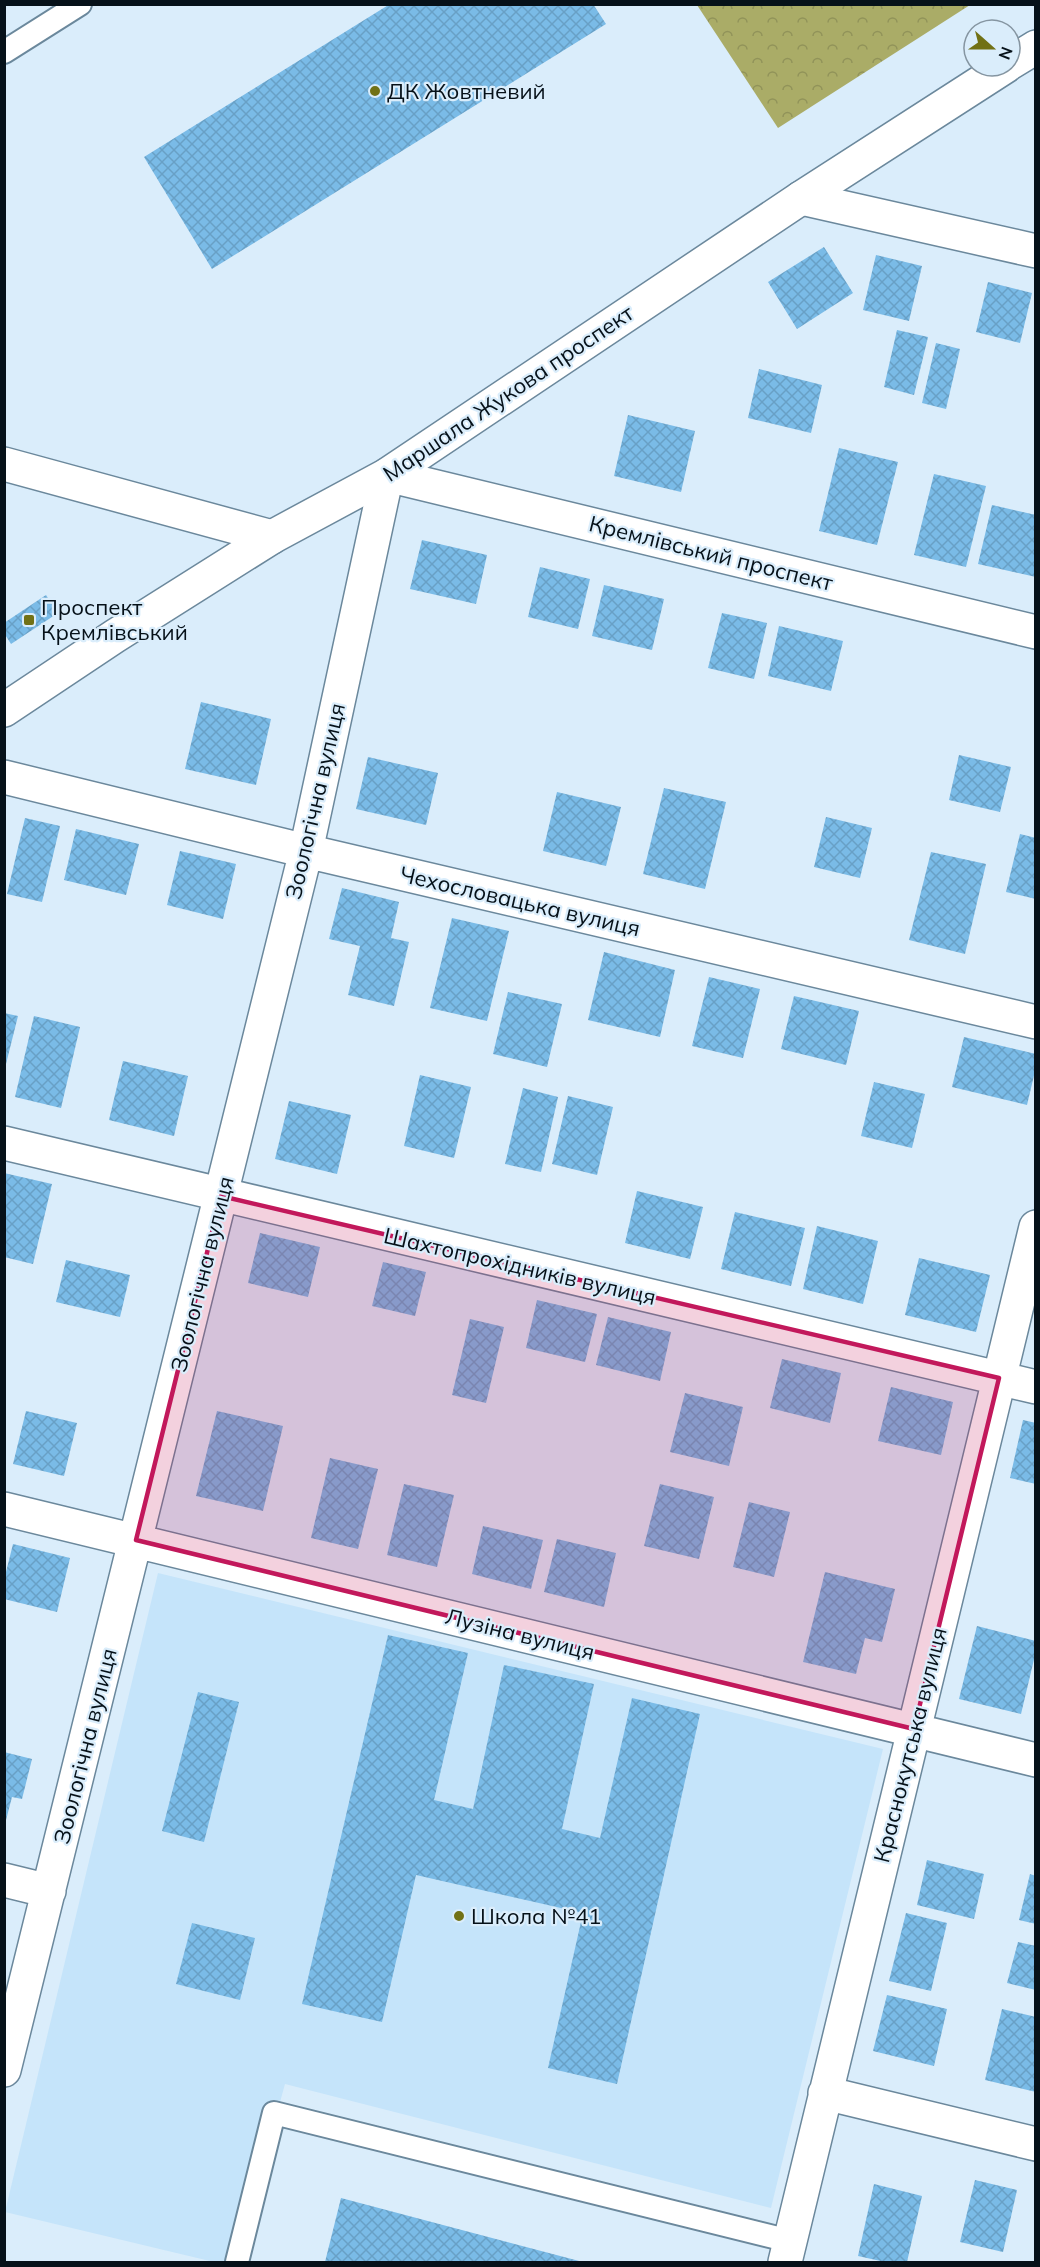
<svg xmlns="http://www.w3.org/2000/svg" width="1040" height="2267" font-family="Mulish,sans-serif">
  <defs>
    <pattern id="forest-crowns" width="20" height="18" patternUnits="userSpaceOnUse" patternTransform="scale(1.5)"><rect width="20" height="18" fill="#aaac67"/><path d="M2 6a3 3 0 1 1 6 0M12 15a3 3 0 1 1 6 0" fill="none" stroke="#919359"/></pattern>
    <pattern id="building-cross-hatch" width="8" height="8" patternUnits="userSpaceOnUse" patternTransform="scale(1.5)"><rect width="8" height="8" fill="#7abbe7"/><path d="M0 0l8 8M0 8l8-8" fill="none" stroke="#68a0c6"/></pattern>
  </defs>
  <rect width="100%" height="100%" fill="#daedfb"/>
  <path fill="#c5e4fa" d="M158 1573 883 1749 771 2208 285 2084 236 2262H214L5 2212Z"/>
  <path fill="url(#forest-crowns)" d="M697 5H970L778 128Z"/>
  <path fill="url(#building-cross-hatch)" d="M390 4H593L606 24 212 269 144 157Z
    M824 247 853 293 797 329 768 282Z
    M876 255 922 266 909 321 863 310Z
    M988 282 1032 293 1020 343 976 332Z
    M897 330 928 337 914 395 884 387Z
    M936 343 960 349 946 409 922 403Z
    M759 369 822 385 811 433 748 418Z
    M628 415 695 431 681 492 614 476Z
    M839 448 898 462 877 545 819 531Z
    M934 474 986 486 966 567 914 555Z
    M992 505 1036 515V577L978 564Z
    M422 540 487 555 476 604 410 589Z
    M540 567 590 579 578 629 528 617Z
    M604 585 664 599 652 650 592 636Z
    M46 595 58 613 11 644 4 633V623Z
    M722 613 767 623 754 679 708 668Z
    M779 626 843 641 831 691 768 676Z
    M201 702 271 719 256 785 185 769Z
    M959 755 1011 767 1000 812 949 800Z
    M368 757 438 773 426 825 356 809Z
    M664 788 726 802 705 889 643 874Z
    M557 792 621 807 606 866 543 851Z
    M826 817 872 828 860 878 814 867Z
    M25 818 60 826 42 902 7 894Z
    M76 829 139 844 126 895 64 880Z
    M1020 834 1036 838V899L1006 892Z
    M180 851 236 864 223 919 167 905Z
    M931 852 986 864 965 954 909 940Z
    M342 888 399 902 391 938 409 942 394 1006 348 995 360 946 329 939Z
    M452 918 509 931 487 1021 430 1008Z
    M604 952 675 970 660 1037 588 1020Z
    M709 977 760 989 743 1058 692 1046Z
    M508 992 562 1004 547 1067 493 1054Z
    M794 996 859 1011 846 1065 781 1049Z
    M4 1013 18 1016 5 1068 4 1067Z
    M34 1016 80 1027 61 1108 15 1097Z
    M964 1037 1036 1054V1067L1027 1105 952 1087Z
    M123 1061 188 1076 174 1136 109 1120Z
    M420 1075 471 1087 454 1158 404 1146Z
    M874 1082 925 1094 912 1148 861 1136Z
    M523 1088 558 1097 541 1172 505 1164Z
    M568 1096 613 1107 597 1175 552 1164Z
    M289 1101 351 1115 337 1174 275 1159Z
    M4 1173 52 1184 33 1264 4 1257Z
    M637 1191 703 1207 690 1259 625 1243Z
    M735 1212 805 1228 791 1286 721 1269Z
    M817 1226 878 1241 863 1304 803 1289Z
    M260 1233 320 1247 308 1297 248 1283Z
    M919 1258 990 1275 976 1332 905 1315Z
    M66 1260 130 1275 120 1317 56 1302Z
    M383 1262 426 1272 415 1316 372 1306Z
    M537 1300 597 1314 585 1362 526 1348Z
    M608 1317 671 1332 660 1381 596 1365Z
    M470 1319 504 1327 486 1403 452 1395Z
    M782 1359 841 1373 830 1423 770 1408Z
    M891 1387 953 1402 941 1455 878 1441Z
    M685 1393 743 1407 729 1466 670 1452Z
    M26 1411 77 1423 64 1476 13 1464Z
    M217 1411 283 1426 263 1511 196 1496Z
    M1023 1420 1036 1423V1484L1010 1478Z
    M330 1458 378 1469 358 1549 311 1538Z
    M404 1484 454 1495 437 1567 387 1555Z
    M660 1484 714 1497 699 1559 644 1546Z
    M749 1502 790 1512 774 1577 733 1567Z
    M483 1526 543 1540 531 1589 472 1574Z
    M557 1539 616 1553 604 1607 544 1592Z
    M13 1544 70 1558 57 1612 4 1599V1580Z
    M825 1572 895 1589 882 1642 865 1638 856 1674 803 1662Z
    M977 1626 1036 1641V1651L1021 1714 959 1699Z
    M388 1635 468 1653 434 1800 473 1809 504 1665 594 1684 562 1829 600 1838 632 1698 700 1714 617 2084 548 2068 583 1913 416 1875 382 2022 302 2004Z
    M198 1692 239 1702 204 1842 162 1831Z
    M4 1752 32 1759 22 1799 12 1797 5 1824Z
    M927 1860 984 1874 974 1919 917 1905Z
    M1030 1874 1036 1876V1924L1019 1920Z
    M906 1913 947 1923 931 1991 889 1981Z
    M192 1923 255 1938 240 2000 176 1984Z
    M1018 1942 1036 1946V1990L1007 1983Z
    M887 1995 947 2009 934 2066 873 2051Z
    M1002 2009 1036 2017V2092L985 2080Z
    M975 2180 1017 2190 1003 2252 960 2242Z
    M874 2184 922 2196 907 2262H885L858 2256Z
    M341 2198 583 2262H325Z"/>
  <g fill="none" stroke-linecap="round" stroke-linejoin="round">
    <defs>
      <path id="service" d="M4 52 80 4
        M237 2262 274 2113 790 2241"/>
      <path id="minor" d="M801 198 1036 251
        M4 464 272 537
        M4 777 306 851 1036 1022
        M4 1143 1036 1387
        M4 1509 1036 1760
        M4 1880 49 1891
        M4 2070 306 851 387 475 1036 632
        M825 2093 1036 2144
        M785 2262 1036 1227"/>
      <path id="tertiary" d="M1010 63 1036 47
        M4 710 115 636 272 537 387 475 801 198 1006 66"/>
    </defs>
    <use href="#service" stroke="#6b889c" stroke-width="26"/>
    <use href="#minor" stroke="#6b889c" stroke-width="36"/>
    <use href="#tertiary" stroke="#6b889c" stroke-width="36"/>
    <use href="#service" stroke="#fff" stroke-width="22"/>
    <use href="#minor" stroke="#fff" stroke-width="33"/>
    <use href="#tertiary" stroke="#fff" stroke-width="33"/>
  </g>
  <path fill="#c2185b" fill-opacity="0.2" stroke="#c2185b" stroke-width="4.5" stroke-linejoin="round" d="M221 1196 999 1378 914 1729 136 1540Z"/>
  <g fill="#717115" stroke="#daedfb" stroke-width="2">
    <circle cx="375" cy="91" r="6"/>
    <rect x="23" y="614" width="12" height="12" rx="3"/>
    <circle cx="459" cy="1916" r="6"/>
  </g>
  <g text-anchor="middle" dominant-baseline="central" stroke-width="4.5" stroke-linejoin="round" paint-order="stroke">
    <g font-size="22" fill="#061119" stroke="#daedfb" text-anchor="start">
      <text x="387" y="91">ДК Жовтневий</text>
      <text x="41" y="607">Проспект<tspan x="41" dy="25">Кремлівський</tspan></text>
      <text x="471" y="1916">Школа №41</text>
    </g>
    <g font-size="22" fill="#061119" stroke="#daedfb">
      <text transform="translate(508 393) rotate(-34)">Маршала Жукова проспект</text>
      <text transform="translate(711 553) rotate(14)">Кремлівський проспект</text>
      <text transform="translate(315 801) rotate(-77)">Зоологічна вулиця</text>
      <text transform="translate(520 901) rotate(13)">Чехословацька вулиця</text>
      <text transform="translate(520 1266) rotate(13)">Шахтопрохідників вулиця</text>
      <text transform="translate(202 1274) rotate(-76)">Зоологічна вулиця</text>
      <text transform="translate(520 1634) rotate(14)">Лузіна вулиця</text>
      <text transform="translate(910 1745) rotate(-76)">Краснокутська вулиця</text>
      <text transform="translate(85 1746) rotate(-76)">Зоологічна вулиця</text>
    </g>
  </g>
  <rect width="1040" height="2267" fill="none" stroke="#061119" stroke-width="12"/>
  <g transform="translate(992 48) rotate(111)"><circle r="28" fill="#daedfb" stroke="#8595a1" stroke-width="1.5"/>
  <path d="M0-4.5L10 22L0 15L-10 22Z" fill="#717115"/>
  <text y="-9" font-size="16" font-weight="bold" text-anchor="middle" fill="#061119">N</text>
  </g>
</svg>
